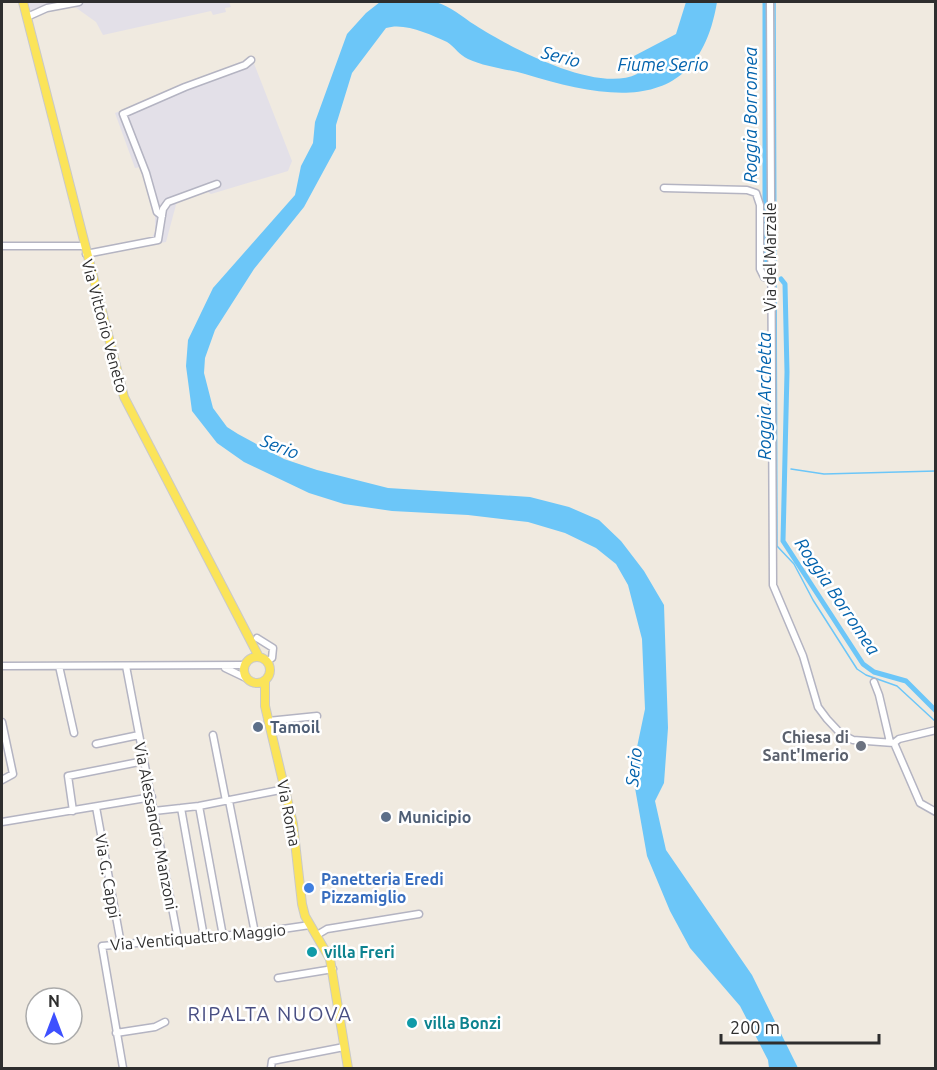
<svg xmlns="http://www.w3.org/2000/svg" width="937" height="1070" font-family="Ubuntu,sans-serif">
  <rect width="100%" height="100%" fill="#f0eae0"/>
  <path fill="#e3e0e8" d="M28 2H64L30 12Z
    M68 2H229L231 7 225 8 226 12 213 15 211 11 103 35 96 22Z
    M253 61 292 161 288 171 211 194 206 191 177 201 166 242 154 244 151 239 155 232V217L142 167 135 168 115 113Z"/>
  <path fill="#6cc6f8" d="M380 2C397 1 420 0 435 2 451 6 462 17 475 25 509 47 597 94 637 74L634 56 676 34 686 2H717C698 116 611 100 525 74 507 69 485 67 468 59 459 55 455 47 447 42 430 34 404 22 386 28L352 73 336 125V148L304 207 254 269 215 330 205 358 204 373 213 408 227 427 238 434 284 459 317 470 388 488 530 497 569 507 599 520 621 541 644 571 664 605 668 728 664 783 655 801 666 850 752 975 798 1068H769L768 1060 740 1006 690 948 670 911 647 856 632 771 645 709 642 639 628 585 616 564 596 548 565 533 528 522 468 515 392 511 344 504 309 493 244 462 217 443 192 411 186 366 188 340 213 288 295 195 301 166 313 143 315 122 347 34 366 13Z"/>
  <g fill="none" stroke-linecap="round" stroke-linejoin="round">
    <path stroke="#6cc6f8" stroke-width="1.5" d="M775 2 777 546 794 564 813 600 857 669 866 675 897 686 936 722
      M791 469 824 474 936 471"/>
    <path stroke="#6cc6f8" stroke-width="5" d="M765 2V264
      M781 279 785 284 787 372 783 541 863 664 874 672 906 681 936 711"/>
    <defs>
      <path id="minor" d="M770 2 773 585 803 656 818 707 827 719 841 734 853 740 894 743 899 739 936 730
        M27 17 47 8 79 2
        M664 188 747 190 756 193 760 205V269L764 277 770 278
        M162 216 157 212 146 173 123 114 185 87 245 65 251 60
        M2 246H84
        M86 254 158 240 163 209 168 202 217 184
        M257 638 273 648 272 658 267 661
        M2 666 244 665
        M59 666 74 733
        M126 666 178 939
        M225 668 246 678
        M874 682 879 695 890 742
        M268 721 317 716
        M2 722 13 774 2 780
        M213 735 226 801
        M894 743 920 803 936 812
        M96 744 139 735
        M229 801 255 933
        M199 806 223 936
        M96 807 121 944
        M181 808 204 937
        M73 811 68 776 144 761
        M154 811 199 806 285 789
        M2 822 152 797
        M317 935 327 929 419 914
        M278 978 333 969
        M116 1033 155 1027 165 1022
        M123 1068 102 946 255 933 310 925
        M271 1068 272 1061 344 1047"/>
      <path id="major" d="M23 2 124 397 259 657
        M244 670a13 13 0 1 1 26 0a13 13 0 1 1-26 0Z
        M265 681V706L293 824 302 904 305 916 330 959 348 1068"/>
    </defs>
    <use href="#minor" stroke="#b4b4c2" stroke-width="9"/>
    <use href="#major" stroke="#c9c9c9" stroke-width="10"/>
    <use href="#minor" stroke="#fff" stroke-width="6"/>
    <use href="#major" stroke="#fbe459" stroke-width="8"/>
  </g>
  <g fill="#5c6f8a" stroke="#fff" stroke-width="2">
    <circle cx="258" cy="727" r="6"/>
    <circle cx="386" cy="817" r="6"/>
  </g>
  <circle fill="#6b7280" stroke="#fff" stroke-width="2" cx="861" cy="746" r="6"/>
  <circle fill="#3f7fe0" stroke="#fff" stroke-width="2" cx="309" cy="888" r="6"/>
  <g fill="#0f9aa8" stroke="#fff" stroke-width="2">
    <circle cx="312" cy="952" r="6"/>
    <circle cx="412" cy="1023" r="6"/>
  </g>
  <g text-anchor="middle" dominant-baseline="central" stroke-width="5" stroke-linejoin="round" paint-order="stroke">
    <g font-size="16" fill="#2e2e2e" stroke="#fff">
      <text transform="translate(770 257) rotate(-90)">Via del Marzale</text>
      <text transform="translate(105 326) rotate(75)">Via Vittorio Veneto</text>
      <text transform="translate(289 813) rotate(79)">Via Roma</text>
      <text transform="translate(156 826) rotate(79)">Via Alessandro Manzoni</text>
      <text transform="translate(108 876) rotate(80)">Via G. Cappi</text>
      <text transform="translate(198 937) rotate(-5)">Via Ventiquattro Maggio</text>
    </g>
    <g font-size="16" font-weight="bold" fill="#4e5e75" stroke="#fff" text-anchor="start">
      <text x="270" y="727">Tamoil</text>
      <text x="398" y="817">Municipio</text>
    </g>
    <g font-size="16" font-weight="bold" fill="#5b616d" stroke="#fff" text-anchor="end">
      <text x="849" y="737">Chiesa di<tspan x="849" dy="18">Sant'Imerio</tspan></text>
    </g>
    <g font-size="16" font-weight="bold" fill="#366cbe" stroke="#fff" text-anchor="start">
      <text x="321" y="879">Panetteria Eredi<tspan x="321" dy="18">Pizzamiglio</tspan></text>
    </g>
    <g font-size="16" font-weight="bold" fill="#0d838f" stroke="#fff" text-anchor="start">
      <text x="324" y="952">villa Freri</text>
      <text x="424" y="1023">villa Bonzi</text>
    </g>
    <g font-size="18" font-style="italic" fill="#0363ad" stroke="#fff">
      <text transform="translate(561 56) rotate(15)">Serio</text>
      <text x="663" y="64">Fiume Serio</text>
      <text transform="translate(750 115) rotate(-90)">Roggia Borromea</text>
      <text transform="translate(764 396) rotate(-90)">Roggia Archetta</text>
      <text transform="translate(280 446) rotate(21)">Serio</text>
      <text transform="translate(838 596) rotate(56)">Roggia Borromea</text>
      <text transform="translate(633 767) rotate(-84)">Serio</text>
    </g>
    <g font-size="20" letter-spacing="1.5" fill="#494f83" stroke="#fff">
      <text x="270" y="1013">RIPALTA NUOVA</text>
    </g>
  </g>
  <rect width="937" height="1070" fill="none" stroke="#2e2e2e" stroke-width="6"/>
  <g transform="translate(54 1016)"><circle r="28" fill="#ffffff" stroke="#ababab" stroke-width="1.5"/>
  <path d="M0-4.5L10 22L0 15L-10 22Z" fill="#3e50ff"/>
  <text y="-9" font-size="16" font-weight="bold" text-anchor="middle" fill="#2e2e2e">N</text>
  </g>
  <path d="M721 1034v9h158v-9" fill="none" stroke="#2e2e2e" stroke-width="3"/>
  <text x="730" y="1034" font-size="18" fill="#2e2e2e" stroke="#ffffff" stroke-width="4.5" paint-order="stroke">200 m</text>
</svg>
